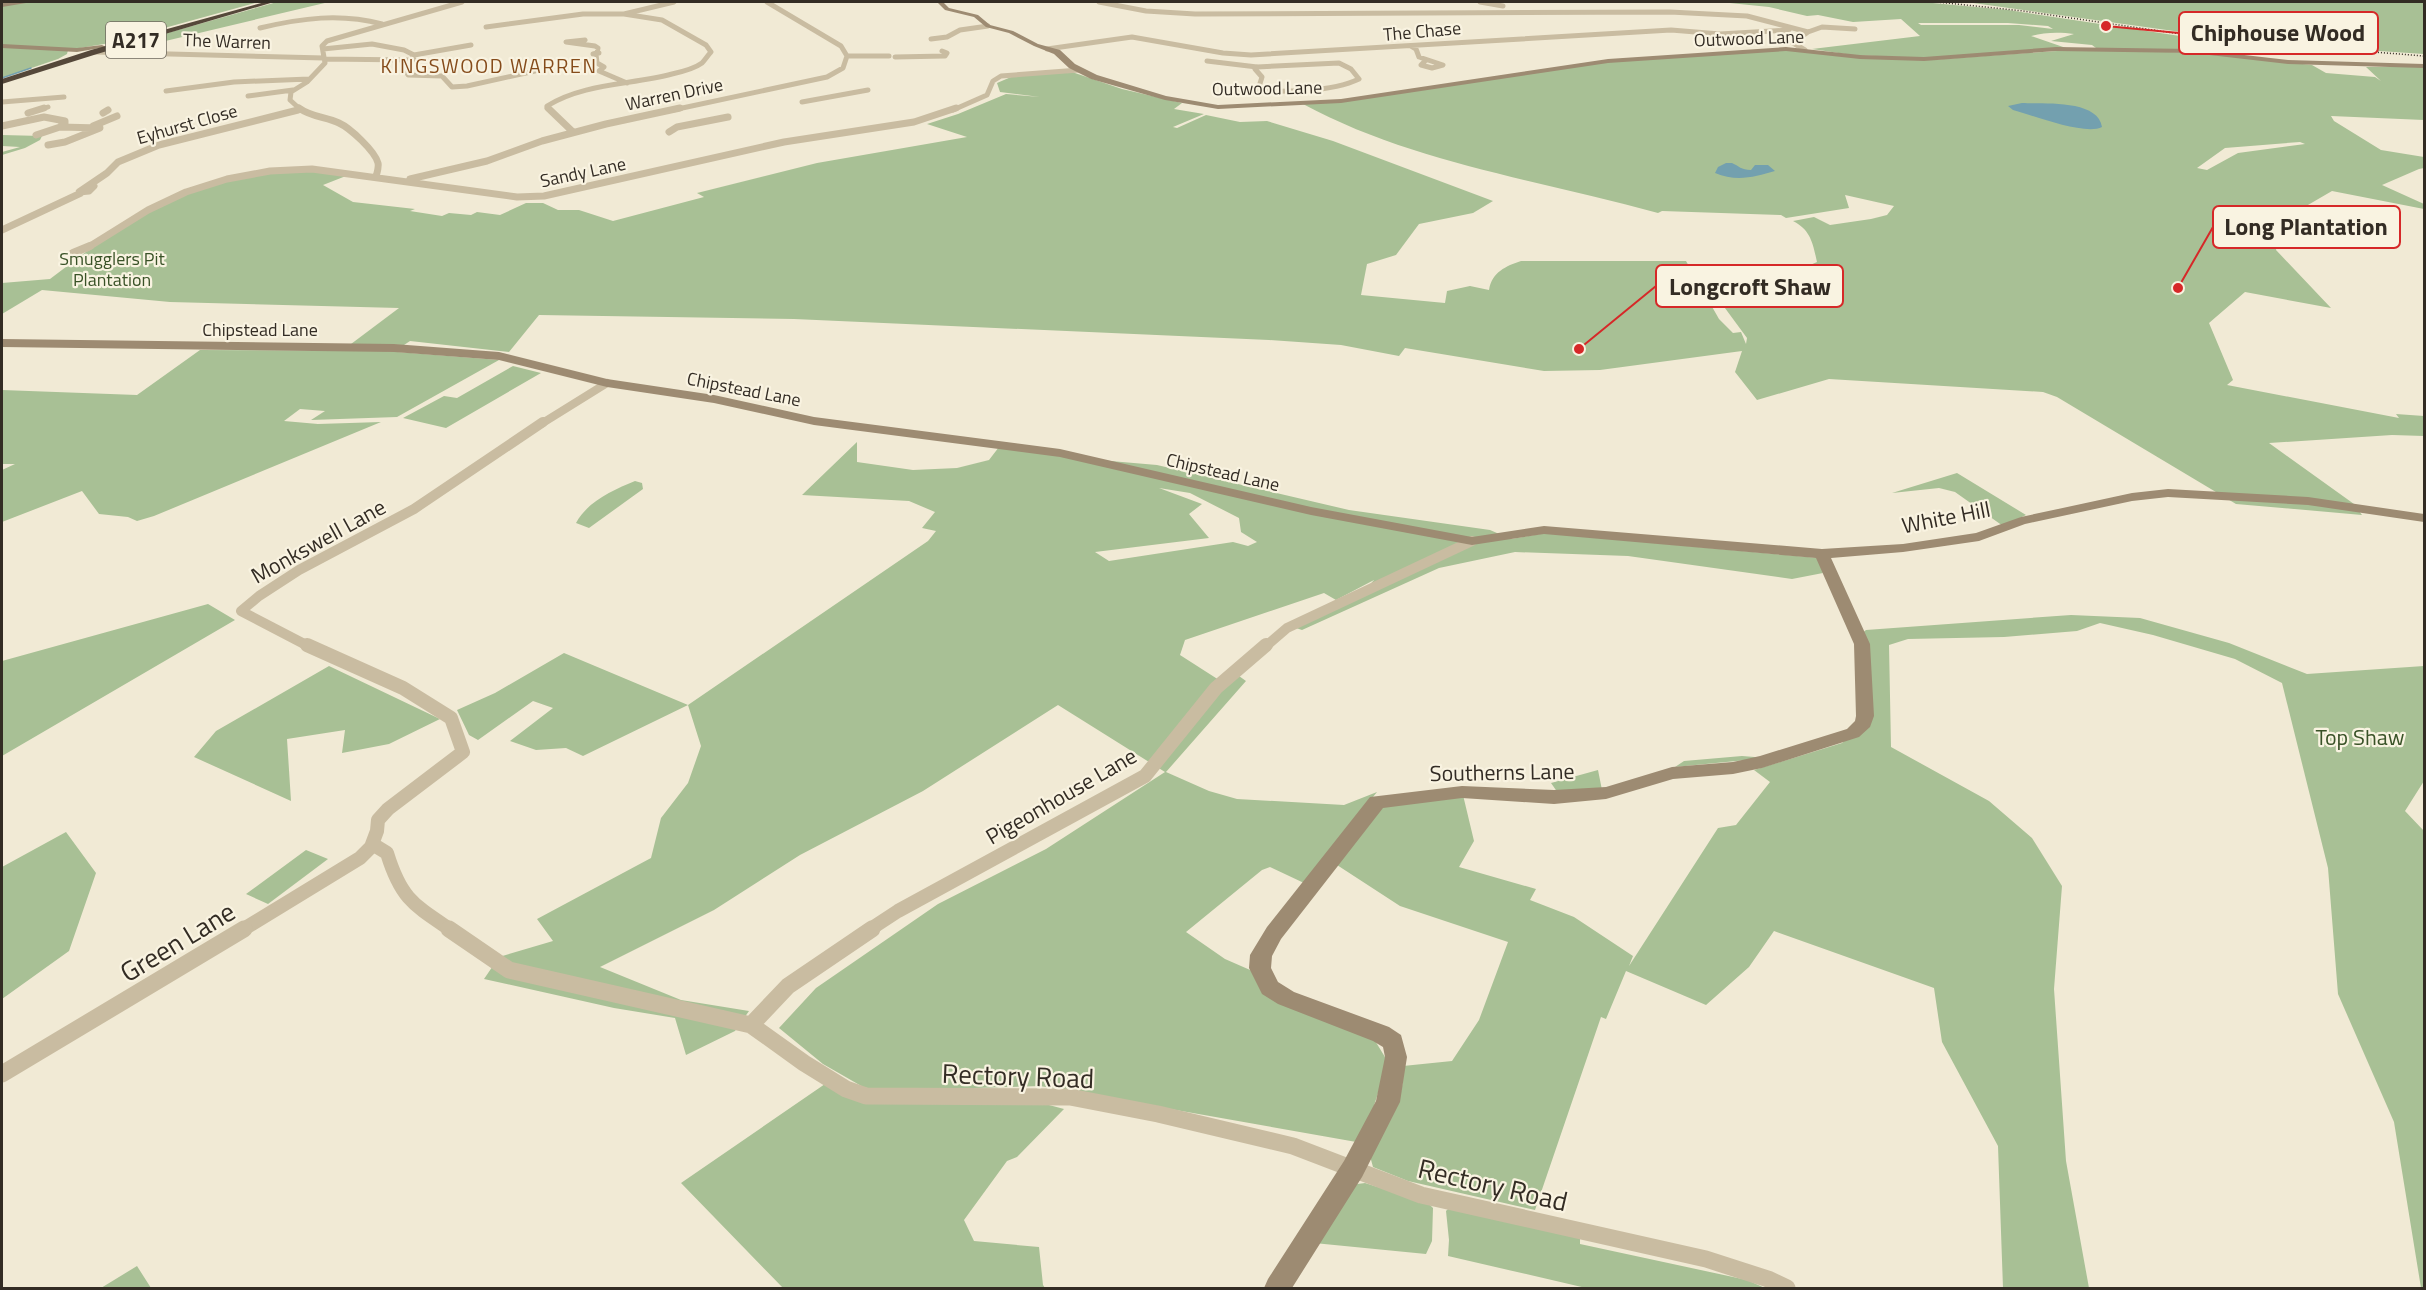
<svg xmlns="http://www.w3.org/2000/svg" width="2426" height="1290" font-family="'Titillium Web',sans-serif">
  <rect width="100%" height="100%" fill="#f1ead5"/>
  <path fill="#a8c095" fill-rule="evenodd" d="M14 2H259L110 43 68 50 67 54 58 59 2 78V3Z
    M277 2H329L119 52 107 50Z
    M1720 2H1922L2008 10 2200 39 2286 48 2199 39 2200 51 2096 48 2092 45 2051 41 2074 34C2061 32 2044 32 2031 36L2066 48 1924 58 1852 55 1812 49 1920 36 1901 19 1853 22 1818 15 1807 16 1769 7ZM1918 23H2008L2048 26 2053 29 2019 25H1921Z
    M1966 2H2424V54L2260 43Z
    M2085 49 2196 53 2312 65 2326 73 2375 77 2381 81 2366 67H2424V120L2331 116 2334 121 2381 150 2424 157V168L2419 169 2382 185 2424 204V209L2332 191 2282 220 2276 250 2331 308 2245 292 2209 323 2233 380 2227 385 2399 418 2396 414 2424 416V436L2392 435 2269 443 2354 504 2362 515 2236 504 2057 397 2043 392 1829 379 1757 400 1735 372 1742 351 1600 370 1544 371 1405 348 1399 356 1341 345 1269 340 794 319 539 315 509 352 410 341 404 345 351 344 399 308 170 302 42 290 2 314V283L50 279 99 242 149 209 208 184 292 169 351 174 323 185 353 202 415 209 410 211 442 216 449 213 471 215 477 212 500 215 526 203H543L558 210H579L613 221 704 197 697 193 817 163 967 137 927 124 958 114 1006 94 1040 97 1000 92 997 83 1011 77 1072 72 1122 89 1182 103 1174 109 1204 114 1173 127 1177 128 1206 115 1240 122 1267 121 1333 141 1493 201 1473 213 1419 224 1396 255 1367 264 1361 295 1445 303 1447 291 1470 286 1489 290C1492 272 1506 266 1521 261H1686L1719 319 1733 333 1741 332 1746 344 1747 338 1722 304 1817 262C1813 244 1811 230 1793 221L1814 217 1830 225 1871 219 1887 215 1894 206 1845 195 1849 208 1786 218 1781 215 1662 211 1658 213C1540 180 1412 163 1303 104L1341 101 1608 61 1787 50 1848 57 1929 60ZM2300 142 2305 144 2238 153 2207 170 2197 168 2225 148Z
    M2 135 42 136 40 140 25 148 2 155V152L20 147 2 146Z
    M200 350 385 351 499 360 397 417 311 420 325 411 300 409 284 421 318 424 381 422 154 516 137 521 128 517 99 514 82 491 2 522V470L15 464H2V390L137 395Z
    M513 366 541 373 446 428 403 418 444 396 457 398Z
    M857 442V462L913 470 957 468 989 460 999 447 1064 457 1157 465 1349 510 1490 530 1511 539 1546 533 1818 558 1823 573 1792 579 1628 556 1515 552 1439 568 1302 630 1296 628 1359 597 1374 580 1336 600 1324 593 1185 640 1180 655 1219 680 1239 676 1246 681 1166 772 1209 791 1237 799 1344 805 1377 792 1304 883 1270 867 1262 870 1186 932 1225 959 1257 973 1374 1039 1388 1062 1362 1143 1040 1086 870 1091 823 1064 779 1028 816 988 938 904 1046 849 1165 772 1058 705 923 791 800 855 714 910 600 967 681 1000 749 1011 735 1031 686 1055 675 1018 614 1008 484 979 499 957 553 941 537 919 651 858 661 818 688 783 701 746 688 705 583 756 566 748 536 750 510 741 553 708 533 701 478 740 469 735 457 710 495 693 564 653 688 705 928 541 936 531 922 528 935 512 909 501 802 495ZM1159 488 1190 493 1239 518 1241 532 1257 542 1248 546 1233 542 1109 561 1095 552 1209 538 1189 514 1202 504Z
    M1957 473 2026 515 2003 526 1955 492 1939 488 1892 493Z
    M635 481 642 483 643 489 589 528 576 523C588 501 613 490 635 481Z
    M208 604 235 620 2 756V661Z
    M2071 615 2140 618 2229 643 2307 674 2424 666V781L2405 811 2424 831V1288H2421L2394 1122 2338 994 2328 868 2282 683 2235 659 2153 635 2100 623 2077 631 2004 637 1908 639 1889 645 1891 747 1989 801 2032 838 2062 886 2054 989 2066 1161 2089 1288H2003L1998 1146 1942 1042 1934 988 1774 931 1749 967 1706 1005 1626 971 1606 1019 1601 1017 1535 1210 1408 1181 1373 1167 1370 1156C1386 1129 1406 1098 1403 1066L1452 1061 1479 1020 1508 942 1400 906 1337 865 1381 805 1463 795 1474 841 1459 867 1536 889 1530 900 1574 917 1633 956 1629 966 1718 828 1736 825 1770 782 1754 770 1842 743 1869 720 1860 635 1866 630Z
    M329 666 440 719 389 744 342 753 345 730 287 739 291 801 194 757 216 731Z
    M1742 756 1767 758 1675 767 1684 761Z
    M1598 770 1602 790 1558 793 1551 783Z
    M66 832 96 873 69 951 2 999V867Z
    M306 850 328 859 268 904 246 894Z
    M825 1084 1049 1105 1064 1109 1017 1157 1007 1161 964 1220 974 1241 1039 1247 1043 1285 1045 1288H783L681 1183Z
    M1365 1183 1428 1203 1433 1208 1432 1241 1426 1254 1314 1243 1350 1185Z
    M1450 1207 1580 1236V1244L1747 1280 1765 1288H1586L1448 1256 1449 1240 1446 1211Z
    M137 1266 151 1288H101Z"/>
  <path fill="#73a0af" d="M2022 103C2043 104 2098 99 2102 127 2085 136 2032 115 2013 110L2008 106Z
    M1726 163H1732C1739 166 1741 170 1751 170L1755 165H1768L1775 171C1755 177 1736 182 1715 173L1718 167Z"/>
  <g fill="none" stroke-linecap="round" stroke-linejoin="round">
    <path stroke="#73a0af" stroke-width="1.5" d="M2 78 31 68"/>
    <path stroke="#c9bca1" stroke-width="5" d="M1099 2 1146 11 1195 14 1670 12 1747 16 1808 32 1822 27 1855 29
      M1480 2 1503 6
      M486 27 583 14H624
      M260 28C302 18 340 13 382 24
      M931 39 947 37 960 30 988 26
      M580 43 585 40 566 42 595 46 598 48 597 53
      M1411 46 1416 49 1419 57 1443 65 1432 68 1421 65 1426 60
      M323 49 372 44 404 50 414 55 471 45
      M1047 49 1132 37 1223 53 1251 55 1671 30 1720 34 1789 30
      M1805 50 1793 43 1808 32
      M94 52 324 58
      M597 53H599L593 54Z
      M596 54 597 63 604 67 599 71 627 83
      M412 55 414 59 405 69 408 75 442 76 452 87 467 86 535 71
      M847 56H889
      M895 57 945 56 947 53 942 51
      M324 59 411 60
      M1207 61 1257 67 1339 63 1351 69 1359 79C1325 95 1268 91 1230 91
      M1257 67 1255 69 1262 77 1258 90
      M166 91 234 82 309 79
      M248 96 293 90
      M2 102 64 97
      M802 102 868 90
      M39 110 48 107
      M301 110 290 100 291 92 307 82 325 63 322 46 327 41 462 2
      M549 110 547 106C584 83 631 85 672 74 681 72 694 69 702 63 705 60 708 55 711 52L706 45 662 20 624 14 674 2
      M673 110 827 77 843 68 847 56 841 46 767 2
      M953 110 987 95 993 81 1001 76 1079 70"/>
    <path stroke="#c9bca1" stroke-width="7" d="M299 108C311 117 326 117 339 123 350 128 375 151 378 163 379 167 377 173 376 177
      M548 108 573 132
      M28 113 44 108
      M103 113 108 110
      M2 126 44 117 65 121V124L61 126
      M93 126 117 116
      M669 132 677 127 728 117
      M36 135 60 127 100 128 65 142 48 145
      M410 179 487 161 542 141 606 124 680 108
      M92 185 94 186 89 191 79 192 107 173 118 162 159 145 298 110
      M2 230 81 193
      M87 248 148 210 186 192 227 179 270 171 312 169 517 197 544 196 784 142 914 122 956 108"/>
    <path stroke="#c9bca1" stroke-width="8" d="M73 253 90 246
      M541 424 607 383"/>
    <path stroke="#c9bca1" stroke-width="10" d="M310 647 241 611 259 596 299 570 414 509 543 422
      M1265 647 1287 628 1472 541"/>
    <path stroke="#c9bca1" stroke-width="14" d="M374 845 387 853C401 899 414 905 451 930
      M242 930 360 858 371 847 377 831 378 820 388 809 463 752 451 718 403 688 307 645
      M869 930 898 911 1145 776 1216 688 1266 645"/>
    <path stroke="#c9bca1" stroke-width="17" d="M449 929 509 970 751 1025 804 1063 846 1089 866 1096 1070 1097 1158 1114 1293 1146 1421 1195 1706 1259 1768 1279 1787 1288
      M751 1025 788 986 872 929
      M2 1074 244 929"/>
    <path fill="#9d8b72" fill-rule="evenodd" d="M16 2H32L2 7V3Z
      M937 2H943L949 8 978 15 990 25 1013 31 1038 44 1060 50 1075 64 1097 75 1166 96 1218 105 1341 99 1608 59 1786 47 1860 55 1924 57 2056 47 2192 49 2288 60 2424 64V68L2288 64 2192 53 2056 51 1924 61 1860 59 1786 51 1608 63 1341 103 1218 109 1165 100 1091 79 1069 68 1054 54 1034 46 1009 33 986 27 974 17 945 10Z
      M2 44 77 48 102 45 106 47 77 52 2 48Z
      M2 339 394 344 499 352 607 379 714 395 814 417 1060 449 1311 507 1472 537 1544 526 1822 549 1903 544 1976 533 2021 517 2132 493 2168 489 2308 497 2424 514V522L2308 505 2168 497 2132 501 2025 524 1979 541 1903 552 1831 558 1870 644 1874 716 1870 727 1859 737 1762 768 1733 774 1673 779 1606 799 1554 804 1462 798 1383 808 1281 939 1272 956 1271 968 1278 982 1294 992 1389 1027 1401 1035 1407 1057 1400 1102 1362 1177 1292 1288H1264L1268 1279 1344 1161 1376 1101 1385 1057 1383 1047 1373 1041 1278 1004 1262 994 1249 968 1250 955 1267 927 1370 797 1462 786 1554 790 1606 787 1672 767 1733 762 1760 756 1847 729 1855 721 1856 716 1854 644 1816 558 1544 534 1472 545 1311 515 1060 457 814 425 714 403 607 387 499 360 394 352 2 347Z"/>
    <path fill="#55483a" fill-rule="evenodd" d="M265 2H274L97 54 2 84V79L91 50Z"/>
    <path stroke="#332c24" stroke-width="1.5" stroke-dasharray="1 2" stroke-linecap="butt" d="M1937 2 2023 11 2222 40 2424 56"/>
  </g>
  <g text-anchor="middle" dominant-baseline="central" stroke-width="4.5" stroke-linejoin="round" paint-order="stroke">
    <g font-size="18" fill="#332c24" stroke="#f9f3e1">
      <text transform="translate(1422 31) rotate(-5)">The Chase</text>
      <text transform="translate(1749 38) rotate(-2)">Outwood Lane</text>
      <text transform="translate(227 41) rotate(2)">The Warren</text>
      <text transform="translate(1267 88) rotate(-1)">Outwood Lane</text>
      <text transform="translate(674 94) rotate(-12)">Warren Drive</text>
      <text transform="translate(187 124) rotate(-16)">Eyhurst Close</text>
      <text transform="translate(583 172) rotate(-12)">Sandy Lane</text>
      <text x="260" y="329">Chipstead Lane</text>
      <text transform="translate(744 389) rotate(11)">Chipstead Lane</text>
      <text transform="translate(1223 472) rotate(13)">Chipstead Lane</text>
    </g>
    <g font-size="18" fill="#395227" stroke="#f9f3e1">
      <text x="112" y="258">Smugglers Pit<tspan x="112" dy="21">Plantation</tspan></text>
    </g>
    <g font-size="20" letter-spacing="1.5" fill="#854b1a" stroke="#f9f3e1">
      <text x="489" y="65">KINGSWOOD WARREN</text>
    </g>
    <rect fill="#f9f3e1" stroke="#6e685d" stroke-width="1.5" x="106" y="22" width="60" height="36" rx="4.5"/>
    <g font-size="21" font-weight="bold" fill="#332c24">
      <text x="136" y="40">A217</text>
    </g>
    <g font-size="22" fill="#332c24" stroke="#f9f3e1">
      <text transform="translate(1946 517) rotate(-11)">White Hill</text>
      <text transform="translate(318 541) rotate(-29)">Monkswell Lane</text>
      <text transform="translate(1502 772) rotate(-1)">Southerns Lane</text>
      <text transform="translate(1061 796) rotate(-30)">Pigeonhouse Lane</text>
    </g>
    <g font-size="22" fill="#395227" stroke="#f9f3e1">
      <text x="2360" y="737">Top Shaw</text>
    </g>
    <g font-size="27" fill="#332c24" stroke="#f9f3e1">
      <text transform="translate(177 941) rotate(-31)">Green Lane</text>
      <text transform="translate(1018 1075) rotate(2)">Rectory Road</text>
      <text transform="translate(1493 1184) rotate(13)">Rectory Road</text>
    </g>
  </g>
  <path fill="none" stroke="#d62828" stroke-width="2" d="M2106 26L2179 33M2178 288L2213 227M1579 349L1656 286"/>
  <g fill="#d62828" stroke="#f9f3e1" stroke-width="2">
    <circle cx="2106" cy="26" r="6"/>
    <circle cx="2178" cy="288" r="6"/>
    <circle cx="1579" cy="349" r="6"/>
  </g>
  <g fill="#f9f3e1" stroke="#d62828" stroke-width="2">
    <rect x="2179" y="12" width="199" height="42" rx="6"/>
    <rect x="2213" y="206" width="187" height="42" rx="6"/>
    <rect x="1656" y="265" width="187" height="42" rx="6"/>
  </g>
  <g font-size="24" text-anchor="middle" font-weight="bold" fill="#332c24">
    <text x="2278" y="41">Chiphouse Wood</text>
    <text x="2306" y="235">Long Plantation</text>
    <text x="1750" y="295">Longcroft Shaw</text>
  </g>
  <rect width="2426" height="1290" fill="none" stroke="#332c24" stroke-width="6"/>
</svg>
